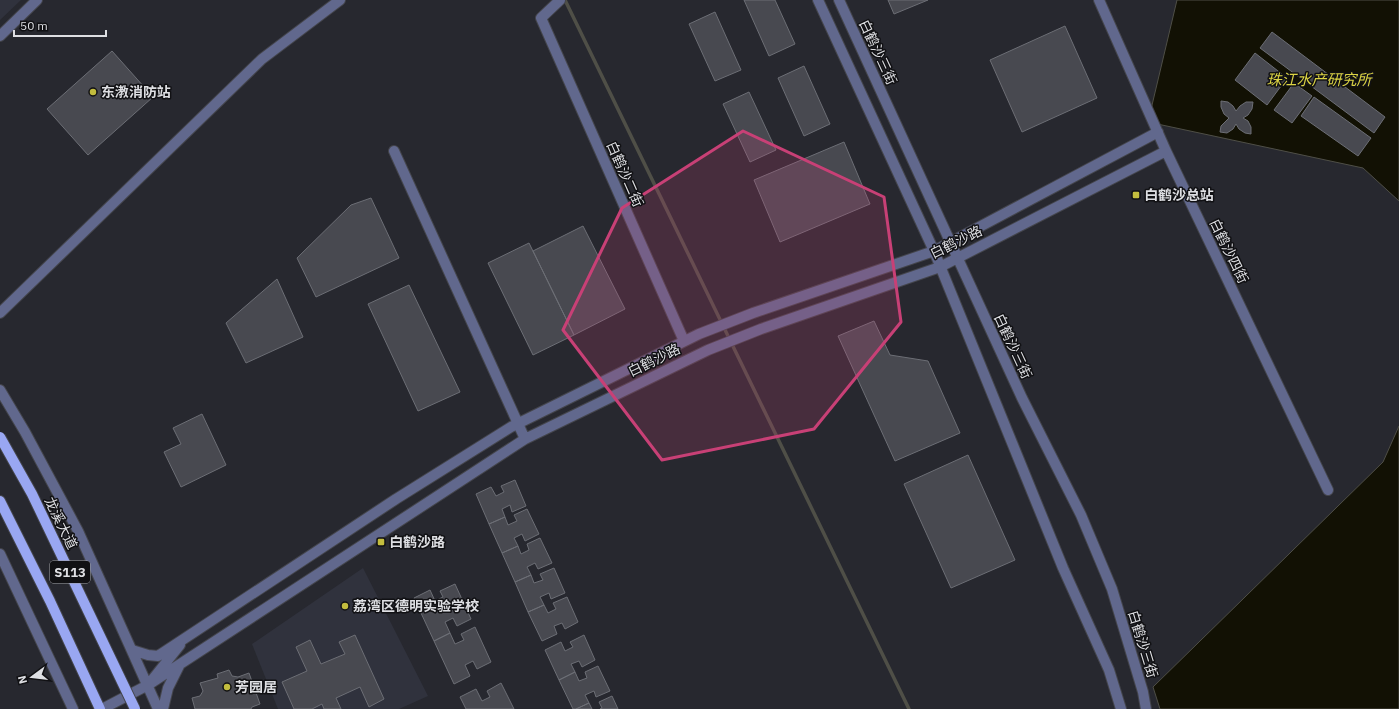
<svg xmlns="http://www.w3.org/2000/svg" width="1399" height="709" font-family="'IBM Plex Sans','Noto Sans SC',sans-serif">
  <rect width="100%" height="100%" fill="#27282f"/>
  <path fill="#30323d" d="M0 0H21L0 20Z
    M363 568 428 696 399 709H278L252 644Z"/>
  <path fill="#121104" stroke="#4f4f47" d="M1177 0H1399V201L1363 168 1148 122Z
    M1399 426V709H1160L1153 687 1383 462Z"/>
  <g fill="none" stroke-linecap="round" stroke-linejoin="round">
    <path stroke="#4f4f47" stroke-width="3.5" d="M565 0 909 709"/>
  </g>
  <path fill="#484950" stroke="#6c6e75" d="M744 0H775L795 44 769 56Z
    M888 0H928L894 14Z
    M715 12 741 70 715 81 689 24Z
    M1065 26 1097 98 1022 132 990 60Z
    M1272 32 1385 117 1374 133 1260 48Z
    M112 51 153 97 88 155 47 109Z
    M1255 53 1287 78 1267 105 1235 80Z
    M804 66 830 124 804 136 778 78Z
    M1294 83 1312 96 1292 123 1274 110Z
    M749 92 776 150 750 162 723 104Z
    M1314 97 1371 138 1358 156 1301 116Z
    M1221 101 1228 102 1233 106 1236 111 1240 106 1246 102H1253L1252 109 1248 115 1243 118 1248 121 1251 127V134L1245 133 1239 129 1236 124 1233 129 1227 133 1220 132 1221 126 1229 118 1224 114 1221 107Z
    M844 142 870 204 780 242 754 180Z
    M371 198 399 258 316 297 297 258 351 205Z
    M583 226 625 309 574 335 533 251Z
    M529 243 574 335 533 355 488 263Z
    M277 279 303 337 246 363 226 323Z
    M409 285 460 392 418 411 368 304Z
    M874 321 890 355 928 361 960 433 895 461 838 336Z
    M202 414 226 465 181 487 164 452 181 444 173 428Z
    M968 455 1015 560 951 588 904 484Z
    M515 480 526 506 512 512 510 505 502 509 505 517 489 524 476 494 491 487 496 496 504 492 501 486Z
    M527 509 539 534 525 541 522 534 514 538 518 546 502 553 489 524 505 517 508 525 517 521 514 515Z
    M540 538 552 563 538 569 535 563 527 567 531 575 515 582 502 553 518 546 521 554 529 550 527 544Z
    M554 568 565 593 551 599 549 593 540 597 544 605 528 612 515 582 531 575 534 583 543 580 540 574Z
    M455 584 471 619 457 626 453 618 445 622 450 633 434 641 414 598 430 590 435 601 443 597 440 591Z
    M567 597 578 622 565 629 562 623 554 626 557 634 542 641 528 612 544 605 548 613 556 609 553 603Z
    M475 627 491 662 477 669 473 661 465 665 470 676 454 684 434 641 450 633 455 644 464 640 461 634Z
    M355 635 384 699 369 707 360 687 336 698 341 709H324L322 704 312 709H294L282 682 307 671 296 647 310 640 321 664 345 654 339 642Z
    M584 635 595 660 582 667 579 661 571 664 575 672 559 680 545 650 561 642 565 651 573 647 570 642Z
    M598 666 610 691 596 697 594 691 585 695 589 703 576 709H573L559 680 575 672 579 681 587 678 585 672Z
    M229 670 232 676 238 677 249 673 260 704 252 707 251 709H195L192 698 200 696 203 691 200 683 218 678 217 674Z
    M501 683 514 709H466L460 697 476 689 482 701 490 697 487 691Z
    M612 696 618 709H600L602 708 599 702Z
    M589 703 592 709H576Z"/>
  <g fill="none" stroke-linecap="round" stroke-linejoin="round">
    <defs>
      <path id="minor" d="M560 0 541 18 684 341
        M818 0 934 251 1063 568 1109 670 1121 709
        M839 0 1022 398 1081 515 1112 589 1143 692 1146 709
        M1099 0 1166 151 1328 490
        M0 36 37 0
        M394 151 525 439
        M0 313 262 59 340 0
        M0 390 25 432 78 531 158 709
        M0 554 73 709
        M132 650 148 655 158 656 396 499 511 427 699 334 753 313 934 251 1158 132
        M148 685 525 439 708 350 761 329 940 267 1166 151
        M102 709 148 685 180 645
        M163 709 168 688 179 666"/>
      <path id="major" d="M0 501 50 601 100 709"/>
    </defs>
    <use href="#minor" stroke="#44454c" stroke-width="12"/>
    <use href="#major" stroke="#44454c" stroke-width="12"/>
    <use href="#minor" stroke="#61688d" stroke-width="10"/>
    <use href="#major" stroke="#99a7f2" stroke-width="10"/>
    <defs>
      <path id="major-bridge" d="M0 437 32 494 135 709"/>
    </defs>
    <use href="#major-bridge" stroke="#44454c" stroke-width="12" stroke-linecap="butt"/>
    <use href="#major-bridge" stroke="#99a7f2" stroke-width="10"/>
  </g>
  <path fill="#c84076" fill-opacity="0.2" stroke="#c84076" stroke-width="3" stroke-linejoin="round" d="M743 131 884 197 901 322 814 429 662 460 563 330 622 208Z"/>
  <g fill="#c3bd3e" stroke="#111114" stroke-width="1.5">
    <circle cx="93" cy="92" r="4"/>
    <rect x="1132" y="191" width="8" height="8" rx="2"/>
    <rect x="377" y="538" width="8" height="8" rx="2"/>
    <circle cx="345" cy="606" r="4"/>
    <circle cx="227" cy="687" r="4"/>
  </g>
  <g text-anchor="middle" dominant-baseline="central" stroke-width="3" stroke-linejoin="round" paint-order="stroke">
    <rect fill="#111114" stroke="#a0a1a5" stroke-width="1" x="50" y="561" width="40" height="22" rx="3"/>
    <g font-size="13" font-weight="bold" fill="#dedfe3">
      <text x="70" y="572">S113</text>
    </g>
    <g font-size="14" fill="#dedfe3" stroke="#111114">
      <text transform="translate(878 52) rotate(65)">白鹤沙三街</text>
      <text transform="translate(625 174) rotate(66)">白鹤沙二街</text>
      <text transform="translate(956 242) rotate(-26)">白鹤沙路</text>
      <text transform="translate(1229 251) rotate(64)">白鹤沙四街</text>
      <text transform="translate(1013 346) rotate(65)">白鹤沙三街</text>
      <text transform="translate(654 360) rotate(-26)">白鹤沙路</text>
      <text transform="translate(61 523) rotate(64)">龙溪大道</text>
      <text transform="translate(1143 644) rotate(73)">白鹤沙三街</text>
    </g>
    <g font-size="14" font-weight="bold" fill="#dedfe3" stroke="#111114" text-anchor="start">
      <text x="101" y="92">东漖消防站</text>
      <text x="1144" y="195">白鹤沙总站</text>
      <text x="389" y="542">白鹤沙路</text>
      <text x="353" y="606">荔湾区德明实验学校</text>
      <text x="235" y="687">芳园居</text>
    </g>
    <g font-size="15" font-style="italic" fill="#dcd444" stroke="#111114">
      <text x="1319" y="79">珠江水产研究所</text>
    </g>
  </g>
  <g transform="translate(32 677) rotate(255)" stroke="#111114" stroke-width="3" paint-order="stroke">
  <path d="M0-3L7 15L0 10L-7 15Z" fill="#dedfe3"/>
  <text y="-6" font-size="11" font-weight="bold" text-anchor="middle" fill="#dedfe3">N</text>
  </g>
  <path d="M14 30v6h92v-6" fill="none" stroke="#dedfe3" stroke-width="2"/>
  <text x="20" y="30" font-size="12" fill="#dedfe3" stroke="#111114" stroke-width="3" paint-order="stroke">50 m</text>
</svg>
